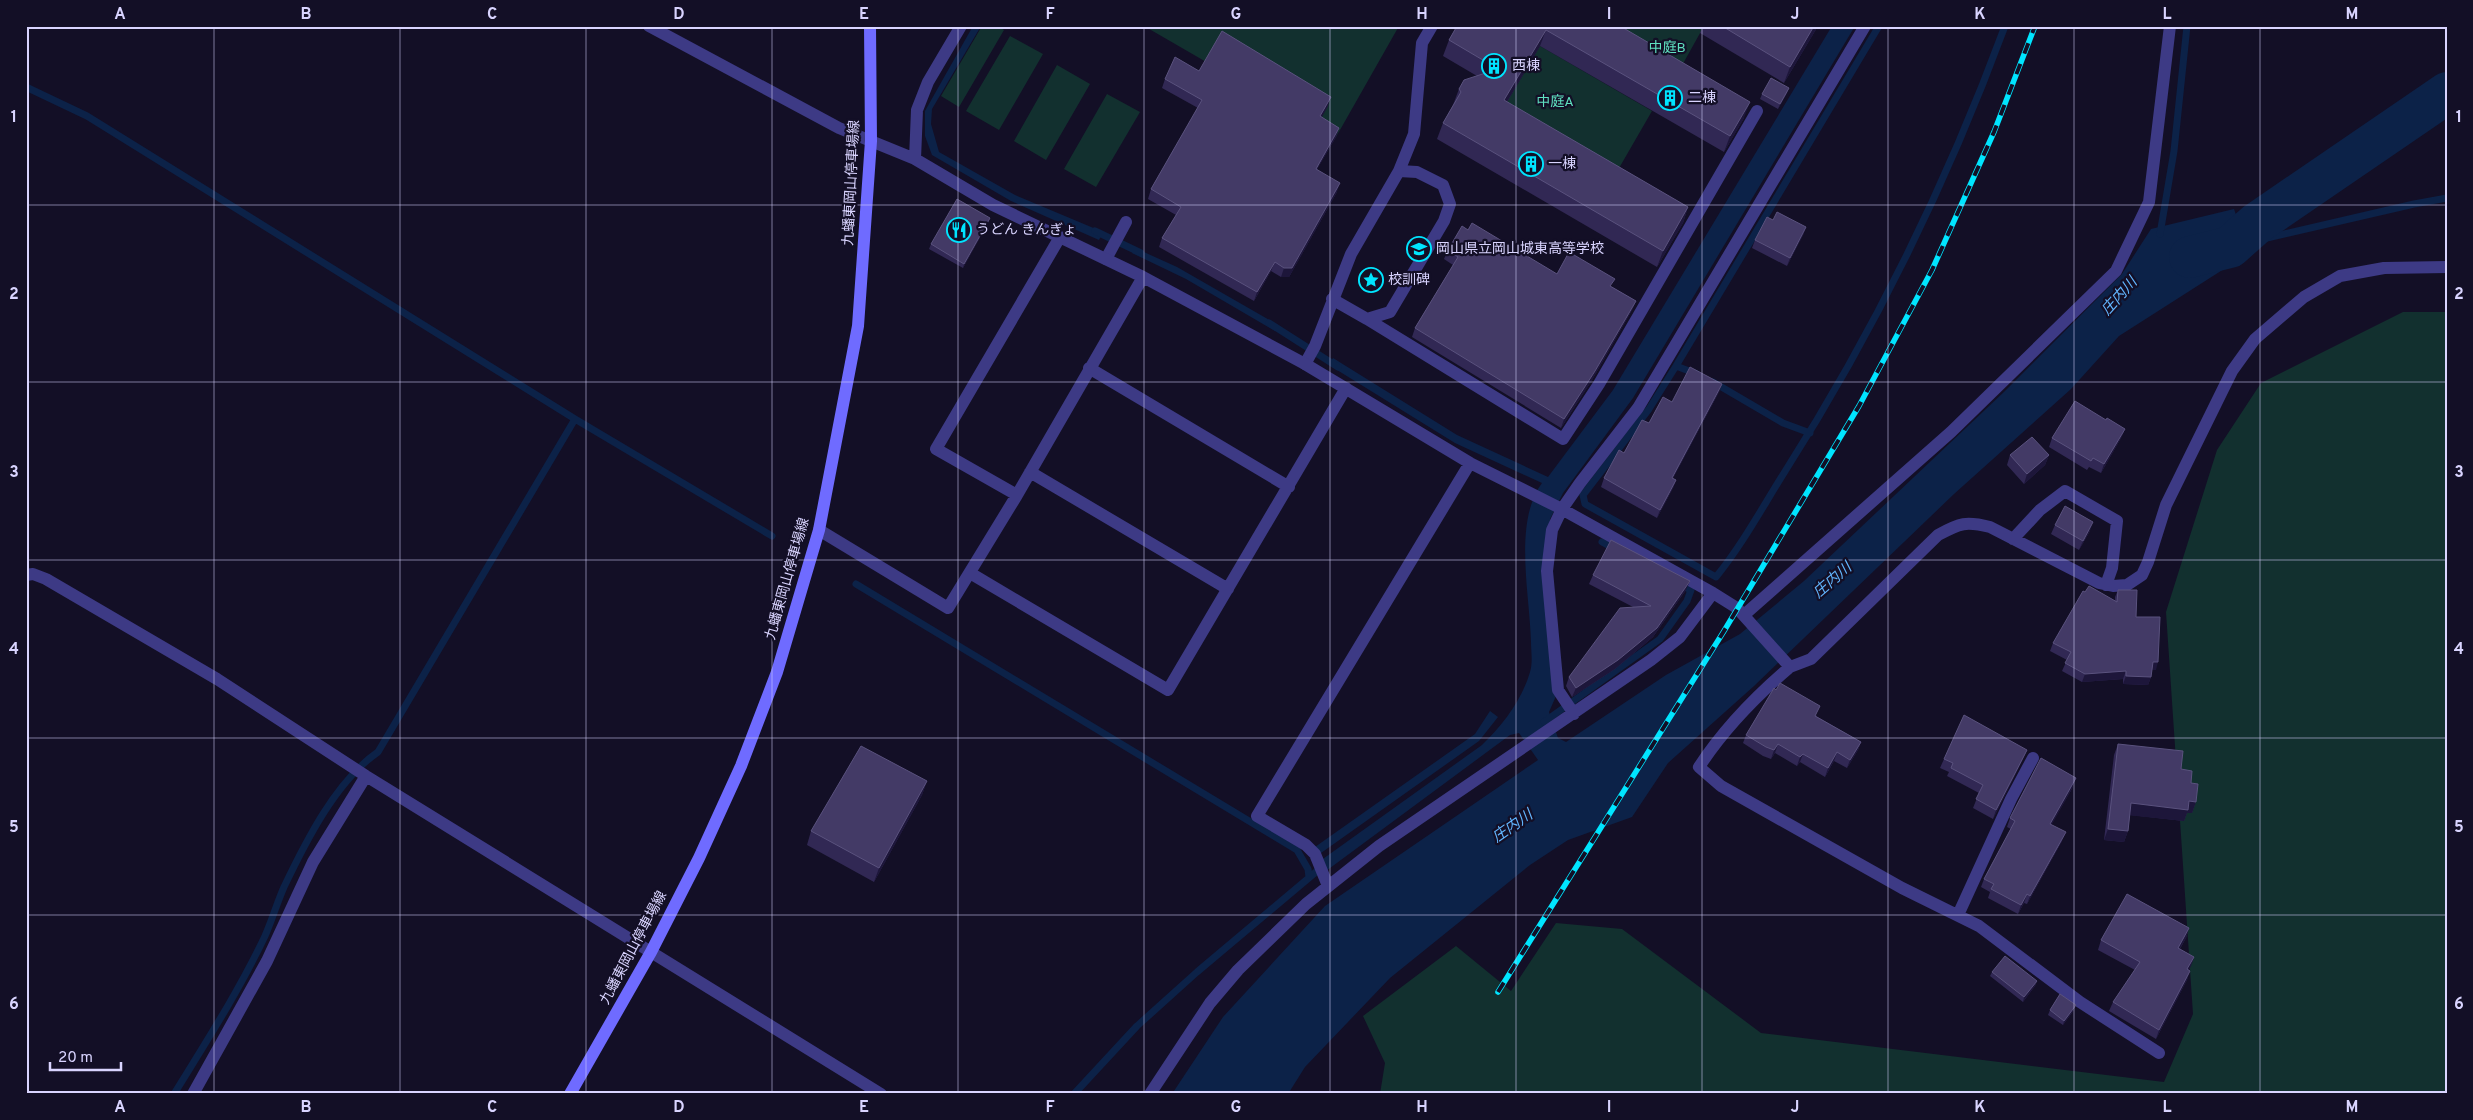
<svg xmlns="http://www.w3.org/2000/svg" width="2473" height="1120" font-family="Overpass,'Noto Sans JP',sans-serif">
  <rect width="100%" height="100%" fill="#130f26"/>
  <path fill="#12302f" d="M982 26H998L1004 30 959 107 941 96Z
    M1144 26H1399L1336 137Z
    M1586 26H1704L1675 78Z
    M1010 36 1043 54 999 130 966 111Z
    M1540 46 1652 111 1611 182 1487 110 1511 95Z
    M1057 65 1090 84 1046 160 1014 141Z
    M1107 94 1140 112 1096 187 1064 169Z
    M2403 312H2447V1094H1380L1385 1063 1363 1016 1456 946 1511 991 1556 923 1622 929 1761 1033 2164 1082 2193 1014 2166 612 2217 450 2261 383Z"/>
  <path fill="#0c2248" d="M973 26H981L932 109 931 124 939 152 1015 195 1103 232 1099 240 1011 201 932 155 925 136V111Z
    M1832 26H1855L1633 398 1563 493 1550 519 1556 696 1549 712 1558 738 1566 742 1666 675 1740 634 1804 581 2005 391 2122 274 2151 229 2234 209 2249 253 2119 336 2071 389 1954 494 1754 686 1668 763 1632 817 1568 840 1530 865 1390 978 1305 1067 1288 1094H1172L1223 1017 1325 906 1538 760 1519 733 1510 735 1326 871 1320 861 1482 745C1502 726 1522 700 1530 672 1533 663 1531 651 1531 642 1530 595 1513 522 1542 483L1455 443 1329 365 1333 358 1457 435 1548 477 1613 390Z
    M1135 248 1177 267 1278 325 1275 331 1186 279 1132 253Z
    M1490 711 1498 717 1479 741 1321 853 1315 847 1475 734Z"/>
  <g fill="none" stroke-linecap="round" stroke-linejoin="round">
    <path stroke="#0c2248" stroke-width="7" d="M1879 26 1676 366 1649 409 1583 495 1585 504 1716 577C1742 545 1762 508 1784 473 1874 332 1947 183 2005 26
      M26 87 87 116 575 419 772 536
      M1095 231 1141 253
      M2160 234 2174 151 2187 26
      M2237 245 2414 204 2447 198
      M1269 323 1338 367
      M1676 366 1697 374
      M1713 382 1783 423 1810 433
      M1602 542 1615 549
      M856 584 1297 850 1308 869 1309 877
      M1544 722 1660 639 1687 601 1691 590 1679 584
      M174 1094C206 1042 239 991 265 936 272 920 277 903 284 887 306 841 336 781 378 752L575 419
      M1074 1094 1137 1026 1197 972 1323 866"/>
    <path stroke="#0c2248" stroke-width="42" d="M2190 257 2230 247 2257 223 2447 93"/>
    <path stroke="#3d3a85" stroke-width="12" d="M1106 259 1126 222
      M1332 299 1367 319 1390 312 1444 221 1450 204 1443 185 1417 172 1399 171
      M1367 319 1563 439 1599 384 1757 111
      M1305 364 1315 346 1351 254 1399 171 1414 134 1422 43 1432 26"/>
    <path stroke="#3d3a85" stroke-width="12" d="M649 26 839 128 915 159 993 205 1143 277 1305 364 1470 463 1558 507 1713 593 1737 608 1790 667 1811 659 1938 535C1960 523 1966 521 1990 527L2099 583 2113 586 2127 585 2142 575 2148 562 2166 505 2232 371 2255 339 2304 297 2340 276 2384 268 2447 267
      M915 159 917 110 928 82 961 26
      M1089 368 1289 487
      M1030 472 1228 589
      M1017 495 936 449 1060 237
      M819 530 948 608 1017 495 1143 277
      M2013 539 2040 510 2065 491 2117 521 2112 568 2106 585
      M970 573 1168 690 1346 388
      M26 575 33 574 46 579 217 679 366 776 881 1094
      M1744 615 1951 432 2116 271 2149 202 2170 26
      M1790 667C1756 696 1723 730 1699 767L1721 786 1902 888 1979 926 2080 1002 2159 1053
      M1574 714 1558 690 1547 571 1552 530 1562 509 1580 483 1638 408 1865 26
      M1328 886 1315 854 1306 845 1257 816 1470 463
      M1958 915 2011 799 2033 758
      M193 1094 267 961 313 862 366 776
      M1150 1094 1210 1003 1238 970 1306 904 1379 846 1651 660 1680 637 1713 593"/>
    <path stroke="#6f6bff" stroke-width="12" d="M570 1094 651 952 699 858 741 766 777 672 819 530 858 326 871 141 870 26"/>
    <defs>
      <path id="rail" d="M1498 992 1724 631 1859 406 1932 270 1994 132 2035 26"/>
    </defs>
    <use href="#rail" stroke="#00e5ff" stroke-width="5.5"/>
    <use href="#rail" stroke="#130f26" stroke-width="4" stroke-dasharray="11" stroke-linecap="butt"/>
  </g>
  <path fill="#312854" d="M1457 26H1620L1744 118 1724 152 1540 46 1507 102 1688 207 1683 223 1657 267 1437 139 1443 123 1453 105 1459 89 1477 76 1443 56 1449 40Z
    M1703 26H1818L1784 83 1700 33Z
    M1199 71 1328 106 1321 117 1339 128 1336 137 1317 169 1337 192 1289 277H1281L1271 271 1254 301 1159 247 1162 238 1176 215 1148 199 1151 189 1198 108 1162 88 1165 79Z
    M1789 88 1787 93 1778 109 1760 99 1762 94Z
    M990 218 988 223 963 268 929 249 931 244Z
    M1773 220 1806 227 1803 235 1787 266 1752 248 1755 240Z
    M1468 230 1557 274 1612 287 1636 301 1632 310 1592 380 1561 428 1412 337 1415 328 1453 265 1444 259 1448 250Z
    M1722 384 1719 392 1673 478 1676 480 1673 488 1657 518 1601 487 1604 478 1624 453 1672 402Z
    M2106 420 2125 429 2121 438 2101 473 2089 467 2087 470 2049 447 2052 438Z
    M2010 455H2049L2045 465 2024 484 2007 465Z
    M2055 525 2090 531 2079 550 2051 534Z
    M1593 575 1686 590 1653 637 1615 669 1572 697 1566 686 1569 677 1633 607 1589 584Z
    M2118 590 2136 617 2156 670H2152L2151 677 2148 685 2123 684V679L2082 682 2062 671 2067 660 2050 651 2053 643 2085 592 2115 601V597Z
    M1817 715 1816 716 1861 742 1858 750 1847 768 1834 761 1825 777 1800 762 1797 766 1775 753 1771 759 1763 756 1743 743 1746 735Z
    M2118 744 2181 769 2191 783 2196 802 2192 813H2187L2184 821 2130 815 2128 831 2124 842 2104 840 2114 755Z
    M2027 750 2023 759 1993 819 1973 808 1979 793 1947 776 1949 772 1940 768 1944 759Z
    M927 781 922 795 874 882 807 845 811 831Z
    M2073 787 2051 825 2062 841 2027 904 2024 903 2018 914 1988 898 1990 892 1981 887 1984 879 2011 829 2007 827 2010 818Z
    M2189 928 2186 938 2180 949 2194 957 2189 970 2187 980 2156 1039 2109 1011 2113 1002 2135 970 2098 950 2101 940Z
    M1992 972 2037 981 2035 986 2023 1002 1990 976Z
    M2050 1010H2074L2063 1025 2048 1015Z"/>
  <path fill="#1d163a" d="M1814 26H1818L1784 83 1790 67Z
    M1546 30 1540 46 1498 117 1504 100Z
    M1789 88 1787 93 1778 109 1780 104Z
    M1331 97 1328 106 1317 126 1320 116Z
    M1750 102 1744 118 1724 152 1730 136Z
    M1339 128 1336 137 1312 178 1316 169Z
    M1340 183 1337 192 1289 277H1281L1284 268Z
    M1688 207 1683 223 1657 267 1663 251Z
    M990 218 988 223 963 268 964 264Z
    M1806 227 1803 235 1787 266 1790 258Z
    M1275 262 1271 271 1254 301 1257 292Z
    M1636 301 1632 310 1592 380 1561 428 1564 419Z
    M1722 384 1719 392 1669 486 1672 478Z
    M2125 429 2121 438 2101 473 2104 464Z
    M2049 455 2045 465 2024 484 2027 474Z
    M1676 480 1673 488 1657 518 1660 510Z
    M2093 522 2090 531 2079 550 2083 541Z
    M1690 581 1686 590 1653 637 1615 669 1572 697 1576 688Z
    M2153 662H2158L2156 670H2150Z
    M2126 671 2123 679 2082 682 2085 674Z
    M2126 676 2151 677 2148 685 2123 684Z
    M1861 742 1858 750 1847 768 1850 760Z
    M1778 744 1775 753 1771 759 1774 750Z
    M2027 750 2023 759 1993 819 1996 810Z
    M1837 752 1834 761 1825 777 1828 768Z
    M1803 754 1800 762 1797 766 1800 757Z
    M2076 778 2073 787 2047 833 2050 824Z
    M927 781 922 795 874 882 879 868Z
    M2189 801 2196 802 2192 813H2187L2184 821 2127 815 2131 803Z
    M2108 829 2128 831 2124 842 2104 840Z
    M2066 832 2062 841 2027 904 2030 896Z
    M2027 894 2024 903 2018 914 2021 905Z
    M2189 928 2186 938 2175 957 2178 948Z
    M2194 957 2191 966 2184 978 2187 969Z
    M2190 971 2187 980 2156 1039 2159 1030Z
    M2037 981 2035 986 2023 1002 2024 997Z
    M2076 1005 2074 1010 2063 1025 2064 1021Z"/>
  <path fill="#433a66" stroke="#5a527e" d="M1457 26H1620L1750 102 1730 136 1546 30 1504 100 1688 207 1663 251 1443 123 1461 92 1459 89 1464 80 1498 69 1449 40Z
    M1722 26H1814L1790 67Z
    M1222 31 1331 97 1320 116 1339 128 1316 169 1340 183 1292 268H1284L1275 262 1257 292 1162 238 1181 207 1151 189 1202 100 1165 79 1175 57 1199 71Z
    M1771 78 1789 88 1780 104 1762 94Z
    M957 199 990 218 964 264 931 244Z
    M1777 212 1806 227 1790 258 1755 240 1767 217 1773 220Z
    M1472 223 1557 274 1569 252 1615 279 1610 286 1636 301 1595 371 1564 419 1415 328 1458 257 1448 250 1462 226 1468 230Z
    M1690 367 1722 384 1672 478 1676 480 1660 510 1604 478 1619 450 1624 453 1642 420 1649 423 1663 397 1672 402Z
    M2075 401 2106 420 2107 418 2125 429 2104 464 2093 458 2091 461 2052 438Z
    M2032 437 2049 455 2027 474 2010 455Z
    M2065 506 2093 522 2083 541 2055 525Z
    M1611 540 1690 581 1657 628 1618 660 1576 688 1569 677 1620 608 1651 606 1593 575Z
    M2089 586 2117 602 2118 590H2137L2136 617H2160L2158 662H2153L2151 677 2126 676V671L2085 674 2065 663 2071 652 2053 643 2083 591 2085 592Z
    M1780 683 1820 706 1815 716 1861 742 1850 760 1837 752 1828 768 1803 754 1800 757 1778 744 1774 750 1766 747 1746 735 1774 688 1776 690Z
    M1964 715 2027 750 1996 810 1976 799 1983 785 1951 768 1953 763 1944 759Z
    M2118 744 2183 751 2181 769 2192 771 2191 783 2198 784 2196 802 2189 801 2188 810 2131 803 2128 831 2108 829Z
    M861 746 927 781 879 868 811 831Z
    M2041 758 2076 778 2050 824 2066 832 2030 896 2027 894 2021 905 1991 889 1994 884 1984 879 2015 821 2010 818Z
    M2127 894 2189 928 2178 948 2194 957 2187 969 2190 971 2159 1030 2113 1002 2140 962 2101 940Z
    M2005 956 2037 981 2024 997 1992 972Z
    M2060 994 2076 1005 2064 1021 2050 1010Z"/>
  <path fill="none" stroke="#d9d4ff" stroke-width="1" stroke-opacity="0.55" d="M214 26V1094M400 26V1094M586 26V1094M772 26V1094M958 26V1094M1144 26V1094M1330 26V1094M1516 26V1094M1702 26V1094M1888 26V1094M2074 26V1094M2260 26V1094M26 205H2447M26 382H2447M26 560H2447M26 738H2447M26 915H2447"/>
  <defs>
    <symbol id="building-ring" viewBox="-11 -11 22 22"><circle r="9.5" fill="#130f26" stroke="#00e5ff" stroke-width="1.5"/><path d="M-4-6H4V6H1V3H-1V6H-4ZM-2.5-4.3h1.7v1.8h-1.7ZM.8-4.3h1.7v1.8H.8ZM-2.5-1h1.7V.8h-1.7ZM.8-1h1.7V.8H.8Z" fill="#00e5ff"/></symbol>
    <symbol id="restaurant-ring" viewBox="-11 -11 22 22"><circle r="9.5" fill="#130f26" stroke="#00e5ff" stroke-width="1.5"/><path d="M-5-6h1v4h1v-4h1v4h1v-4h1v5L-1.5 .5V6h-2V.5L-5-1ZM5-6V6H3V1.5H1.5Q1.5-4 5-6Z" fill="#00e5ff"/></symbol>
    <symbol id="school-ring" viewBox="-11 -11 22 22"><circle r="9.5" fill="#130f26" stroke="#00e5ff" stroke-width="1.5"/><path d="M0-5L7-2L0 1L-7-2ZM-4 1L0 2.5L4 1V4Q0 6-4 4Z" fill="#00e5ff"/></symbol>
    <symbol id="sight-ring" viewBox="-11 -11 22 22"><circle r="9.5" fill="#130f26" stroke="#00e5ff" stroke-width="1.5"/><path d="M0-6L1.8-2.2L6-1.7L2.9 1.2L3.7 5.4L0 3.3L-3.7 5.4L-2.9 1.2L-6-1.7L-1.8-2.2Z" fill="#00e5ff"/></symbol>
  </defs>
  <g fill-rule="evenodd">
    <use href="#building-ring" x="1480" y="52" width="28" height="28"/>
    <use href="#building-ring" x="1656" y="84" width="28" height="28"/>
    <use href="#building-ring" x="1517" y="150" width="28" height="28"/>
    <use href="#restaurant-ring" x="945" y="216" width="28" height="28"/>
    <use href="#school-ring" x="1405" y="235" width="28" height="28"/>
    <use href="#sight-ring" x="1357" y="266" width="28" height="28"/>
  </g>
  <g text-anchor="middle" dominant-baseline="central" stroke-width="4.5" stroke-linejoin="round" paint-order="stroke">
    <g font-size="14" fill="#5fe0c0" stroke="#130f26">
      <text x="1667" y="48">中庭B</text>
      <text x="1555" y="102">中庭A</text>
    </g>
    <g font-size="14" fill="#d9d4ff" stroke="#130f26" text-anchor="start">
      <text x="1512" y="66">西棟</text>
      <text x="1688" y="98">二棟</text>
      <text x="1548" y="164">一棟</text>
      <text x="976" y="230">うどん きんぎょ</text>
      <text x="1436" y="249">岡山県立岡山城東高等学校</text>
      <text x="1388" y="280">校訓碑</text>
    </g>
    <g font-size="14" fill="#d9d4ff" stroke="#130f26">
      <text transform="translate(852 183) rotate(-87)">九蟠東岡山停車場線</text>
      <text transform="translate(788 579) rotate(-74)">九蟠東岡山停車場線</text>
      <text transform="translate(634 948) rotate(-62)">九蟠東岡山停車場線</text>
    </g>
    <g font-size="15" font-style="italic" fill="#62b6ff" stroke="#130f26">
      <text transform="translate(2120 297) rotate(-48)">庄内川</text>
      <text transform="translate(1833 581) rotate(-41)">庄内川</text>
      <text transform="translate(1513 827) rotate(-35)">庄内川</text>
    </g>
  </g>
  <rect width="2473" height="1120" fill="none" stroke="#130f26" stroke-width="55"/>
  <path d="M50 1062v8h71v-8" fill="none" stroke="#d9d4ff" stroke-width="2.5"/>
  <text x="58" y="1062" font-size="15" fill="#d9d4ff" stroke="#130f26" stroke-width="4" paint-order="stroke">20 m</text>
  <rect x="28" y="28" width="2418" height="1064" fill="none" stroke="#d9d4ff" stroke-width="2"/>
  <g font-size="16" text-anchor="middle" font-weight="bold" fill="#d9d4ff">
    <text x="120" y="19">A</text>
    <text x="306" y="19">B</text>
    <text x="492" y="19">C</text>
    <text x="679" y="19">D</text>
    <text x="864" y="19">E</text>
    <text x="1050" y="19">F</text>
    <text x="1236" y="19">G</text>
    <text x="1422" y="19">H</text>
    <text x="1609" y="19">I</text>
    <text x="1795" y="19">J</text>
    <text x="1980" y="19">K</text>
    <text x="2167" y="19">L</text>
    <text x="2352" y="19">M</text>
    <text x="14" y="122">1</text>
    <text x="2459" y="122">1</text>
    <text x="14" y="299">2</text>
    <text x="2459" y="299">2</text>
    <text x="14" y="477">3</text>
    <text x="2459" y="477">3</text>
    <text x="14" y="654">4</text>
    <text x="2459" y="654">4</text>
    <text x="14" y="832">5</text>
    <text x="2459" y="832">5</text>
    <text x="14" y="1009">6</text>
    <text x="2459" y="1009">6</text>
    <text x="120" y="1112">A</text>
    <text x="306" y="1112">B</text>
    <text x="492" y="1112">C</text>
    <text x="679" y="1112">D</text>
    <text x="864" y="1112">E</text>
    <text x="1050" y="1112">F</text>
    <text x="1236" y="1112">G</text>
    <text x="1422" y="1112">H</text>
    <text x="1609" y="1112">I</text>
    <text x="1795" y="1112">J</text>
    <text x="1980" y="1112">K</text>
    <text x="2167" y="1112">L</text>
    <text x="2352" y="1112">M</text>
  </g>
</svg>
